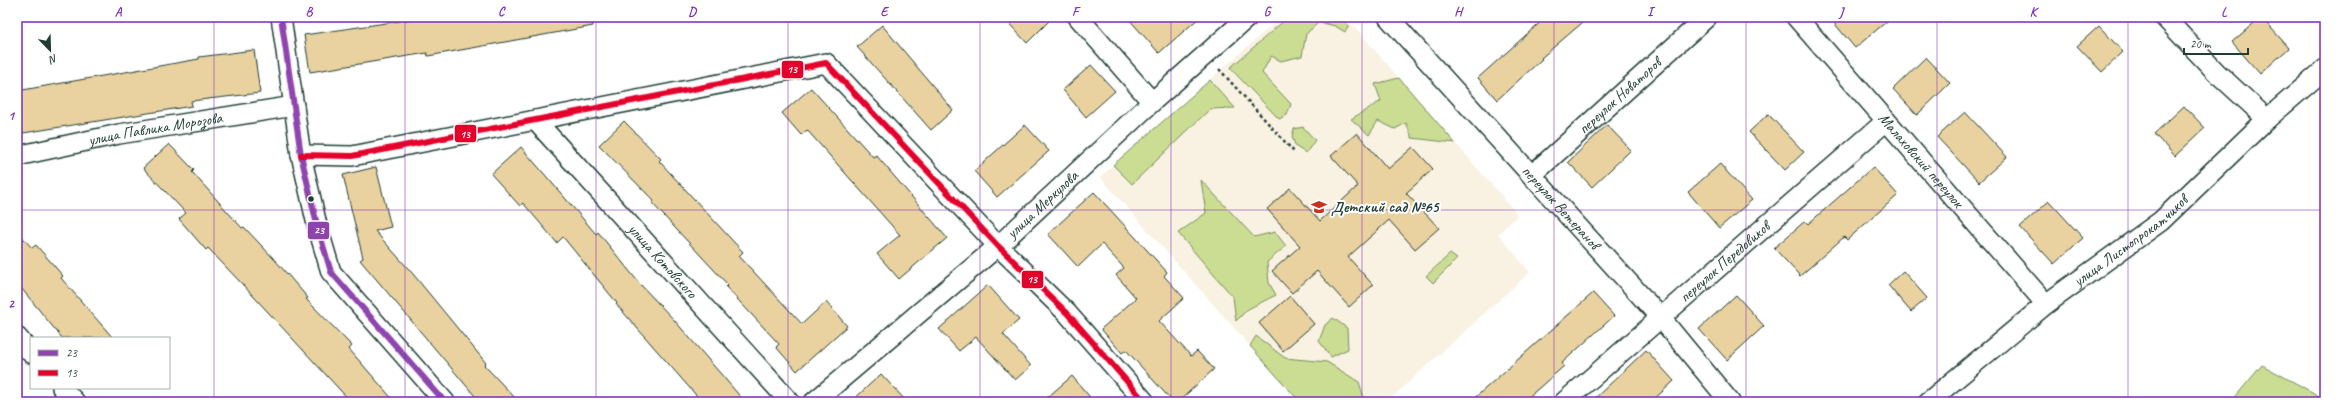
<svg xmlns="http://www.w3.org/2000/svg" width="2342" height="419" font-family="Caveat,sans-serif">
  <rect width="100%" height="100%" fill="#fff"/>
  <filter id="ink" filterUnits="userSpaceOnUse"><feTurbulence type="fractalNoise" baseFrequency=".025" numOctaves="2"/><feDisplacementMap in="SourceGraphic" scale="8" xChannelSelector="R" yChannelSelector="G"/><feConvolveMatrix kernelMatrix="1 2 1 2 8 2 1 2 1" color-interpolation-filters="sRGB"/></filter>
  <g filter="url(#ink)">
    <path fill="#f9f2e2" d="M1281 17H1346L1518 215 1498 234 1530 272 1387 402H1300L1100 177Z"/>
    <path fill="#cbdd92" stroke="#758d63" d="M1288 17H1342L1349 26 1345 32 1335 26 1319 22 1306 34 1302 56 1281 61 1271 56 1262 73 1291 104 1287 115 1279 119 1230 68Z
      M1399 78 1455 143 1412 138 1406 123 1395 129 1378 121 1369 135 1351 119 1381 101 1375 84Z
      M1210 80 1235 108 1210 109 1132 184 1113 165Z
      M1303 127 1315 140 1306 153 1296 147 1292 137 1294 129Z
      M1201 180 1254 237 1275 232 1286 246 1267 262 1269 283 1276 295 1248 309 1236 321 1233 297 1178 233 1206 213Z
      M1450 254 1457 259 1433 283 1426 276Z
      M1333 318 1347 328 1348 349 1331 357 1319 341 1325 325Z
      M1256 336 1285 358 1327 362 1359 382 1364 398 1358 402H1300L1250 346Z
      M2262 365 2325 399V402H2231Z"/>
    <path fill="#ead2a0" stroke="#1f3d34" d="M427 17H593V26L428 56 427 53 310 72 304 35Z
      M1003 17H1053L1027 43Z
      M1127 17H1200L1159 53Z
      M1546 17H1589L1541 58 1542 59 1497 100 1478 78Z
      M1829 17H1892L1855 48Z
      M2261 17 2289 48 2260 74 2232 42Z
      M882 25 953 110 931 130 857 47Z
      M2099 26 2123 52 2102 72 2077 46Z
      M254 50 260 93 191 101 192 106 17 134V91L199 59V57Z
      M1926 57 1950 83 1917 115 1893 89Z
      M1091 65 1115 91 1086 117 1063 90Z
      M811 88 873 157 876 155 947 238 899 279 877 254 900 235 807 130 801 135 782 113Z
      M2184 106 2205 128 2175 156 2154 134Z
      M1965 112 2007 157 1979 182 1937 137Z
      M1768 114 1804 152 1785 170 1749 132Z
      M624 121 661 159 659 161 743 252 739 256 802 324 826 302 847 326 797 371 776 347 779 344 726 287 728 285 652 203 654 201 599 145Z
      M1025 125 1049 151 997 197 974 171Z
      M1607 125 1631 150 1592 187 1568 162Z
      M1357 133 1388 169 1413 147 1433 169 1406 193 1439 228 1415 249 1389 220 1348 257 1373 285 1349 307 1317 271 1292 293 1272 271 1300 246 1267 209 1290 188 1320 221 1358 186 1331 156Z
      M169 144 194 170 192 172 242 228 244 227 275 260 308 298 306 299 352 346 349 349 395 402H351L243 285 208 248 206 250 179 219 186 213 143 168Z
      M521 147 596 234 598 232 639 283 675 321 745 402H702L616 304 617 303 563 237 557 243 523 203 520 206 491 174Z
      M1720 164 1752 200 1719 228 1688 192Z
      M376 167 391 227 375 231 413 274 486 363 484 365 519 402H480L360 260 363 258 343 175Z
      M1873 167 1898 195 1847 240 1844 237 1800 276 1774 248 1805 221 1808 224Z
      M1094 192 1167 272 1164 276 1184 298 1159 321 1191 356 1197 351 1214 369 1178 402H1173L1126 350 1122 353 1101 329 1136 298 1116 275 1124 268 1102 244 1078 267 1048 234Z
      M2049 201 2083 238 2054 264 2020 227Z
      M17 231 32 248 36 245 63 276 61 278 113 338H62L17 283Z
      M1903 271 1927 298 1911 312 1888 285Z
      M988 285 1019 320 1003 334 1031 366 1015 380 976 337 959 351 939 329Z
      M1593 293 1614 316 1562 363 1564 366 1523 402H1470Z
      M1736 295 1764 326 1727 360 1699 329Z
      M1290 296 1314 324 1283 351 1259 323Z
      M1646 350 1674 381 1651 402H1591Z
      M881 374 907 402H851Z
      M1072 376 1094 402H1042Z"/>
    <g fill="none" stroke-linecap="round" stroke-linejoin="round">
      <defs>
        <g id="minor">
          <path d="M281 17 301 155 317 225 331 272 445 402"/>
          <path d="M1078 17 1152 102"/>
          <path id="s1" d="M1388 17 1660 317 1730 402"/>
          <path id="s2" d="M1796 17 2046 304"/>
          <path d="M2164 17 2217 73 2267 119"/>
          <path id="s3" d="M535 120 790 402"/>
          <path d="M301 155 352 156 826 63 998 246 1067 313 1145 402"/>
          <path id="s4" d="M17 156 119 134 294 106"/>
          <path id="s5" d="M1532 175 1707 17"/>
          <path d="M17 337 31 353"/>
          <path d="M62 388 75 402"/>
          <path id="s6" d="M814 402 998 246 1152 102 1248 17"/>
          <path id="s7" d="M1564 402 1885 122"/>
          <path id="s8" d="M1928 402 2046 304 2161 221 2267 119 2325 69"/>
        </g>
      </defs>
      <use href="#minor" stroke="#1f3d34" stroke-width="22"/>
      <path stroke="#1f3d34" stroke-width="2.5" stroke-dasharray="3 3" stroke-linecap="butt" d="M1219 69 1295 153"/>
      <use href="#minor" stroke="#fff" stroke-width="19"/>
      <defs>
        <path id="bus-1" d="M281 17 301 155 317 225 331 272 445 402"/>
        <path id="bus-2" d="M301 155 352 156 826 63 998 246 1067 313 1145 402"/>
      </defs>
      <use href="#bus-1" stroke="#fff" stroke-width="9"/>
      <use href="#bus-2" stroke="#fff" stroke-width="9"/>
      <use href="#bus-1" stroke="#8e44ad" stroke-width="6"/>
      <use href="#bus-2" stroke="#e4002b" stroke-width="6"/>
    </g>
  </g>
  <path fill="none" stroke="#7b2cbf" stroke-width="1" stroke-opacity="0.55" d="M214 17V402M405 17V402M596 17V402M788 17V402M980 17V402M1171 17V402M1362 17V402M1554 17V402M1746 17V402M1937 17V402M2128 17V402M17 210H2325"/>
  <defs>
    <symbol id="school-bare" viewBox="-9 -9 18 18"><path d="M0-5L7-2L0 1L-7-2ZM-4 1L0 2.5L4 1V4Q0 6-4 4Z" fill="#c8321e" stroke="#fff" stroke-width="2.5" paint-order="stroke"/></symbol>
  </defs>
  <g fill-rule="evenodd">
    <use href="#school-bare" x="1308" y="196" width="22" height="22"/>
  </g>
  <circle fill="#1f3d34" stroke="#fff" stroke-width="1.5" cx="311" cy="199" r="3.5"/>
  <g text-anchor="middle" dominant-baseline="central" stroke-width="4" stroke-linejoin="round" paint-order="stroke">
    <g font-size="16" fill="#1f3d34" stroke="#fff">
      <text stroke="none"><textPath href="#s5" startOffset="118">переулок Новаторов</textPath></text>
      <text stroke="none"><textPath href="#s4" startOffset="141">улица Павлика Морозова</textPath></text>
      <text stroke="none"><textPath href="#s2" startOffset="190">Малаховский переулок</textPath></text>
      <text stroke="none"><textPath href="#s6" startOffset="302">улица Меркулова</textPath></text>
      <text stroke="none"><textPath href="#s1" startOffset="257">переулок Ветеранов</textPath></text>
      <text stroke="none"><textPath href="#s8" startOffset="259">улица Листопрокатчиков</textPath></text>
      <text stroke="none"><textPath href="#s3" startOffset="190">улица Котовского</textPath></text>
      <text stroke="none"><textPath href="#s7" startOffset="213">переулок Передовиков</textPath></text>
    </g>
    <g font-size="16" font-weight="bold" fill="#1f3d34" stroke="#fff" text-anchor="start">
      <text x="1331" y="207">Детский сад №65</text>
    </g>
  </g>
  <g stroke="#fff" stroke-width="1.5">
    <rect x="781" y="60" width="23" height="19" rx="4" fill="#e4002b"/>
    <rect x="454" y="124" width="23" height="19" rx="4" fill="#e4002b"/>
    <rect x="307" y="221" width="23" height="19" rx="4" fill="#8e44ad"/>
    <rect x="1021" y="270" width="23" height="19" rx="4" fill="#e4002b"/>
  </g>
  <g font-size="11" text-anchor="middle" font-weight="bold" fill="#fff">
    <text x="792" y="73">13</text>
    <text x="465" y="138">13</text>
    <text x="319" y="234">23</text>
    <text x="1032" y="283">13</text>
  </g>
  <rect width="2342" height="419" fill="none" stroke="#fff" stroke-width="44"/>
  <rect x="30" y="337" width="140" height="52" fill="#ffffff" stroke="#a5b1ae"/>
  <rect x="38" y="350" width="20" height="6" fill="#8e44ad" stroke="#a5b1ae"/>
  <text x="66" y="357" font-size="12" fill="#1f3d34">23</text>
  <rect x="38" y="370" width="20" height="6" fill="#e4002b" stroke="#a5b1ae"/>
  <text x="66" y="377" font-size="12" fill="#1f3d34">13</text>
  <g transform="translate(50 50) rotate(157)" stroke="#ffffff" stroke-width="3" paint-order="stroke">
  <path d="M0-3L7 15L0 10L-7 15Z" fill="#1f3d34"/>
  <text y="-6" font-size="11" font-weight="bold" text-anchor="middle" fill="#1f3d34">N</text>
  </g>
  <path d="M2184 48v6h64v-6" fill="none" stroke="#1f3d34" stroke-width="2"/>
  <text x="2190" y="48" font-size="12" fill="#1f3d34" stroke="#ffffff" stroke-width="3" paint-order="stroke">20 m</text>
  <rect x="22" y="22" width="2298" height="375" fill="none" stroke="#7b2cbf" stroke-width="1.5"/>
  <g font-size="13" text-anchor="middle" font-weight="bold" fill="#7b2cbf">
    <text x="118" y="16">A</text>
    <text x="309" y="16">B</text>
    <text x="501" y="16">C</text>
    <text x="692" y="16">D</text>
    <text x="884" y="16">E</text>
    <text x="1075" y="16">F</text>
    <text x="1267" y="16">G</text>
    <text x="1458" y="16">H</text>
    <text x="1650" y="16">I</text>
    <text x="1841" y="16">J</text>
    <text x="2033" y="16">K</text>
    <text x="2224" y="16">L</text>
    <text x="11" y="120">1</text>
    <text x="11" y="308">2</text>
  </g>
</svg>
